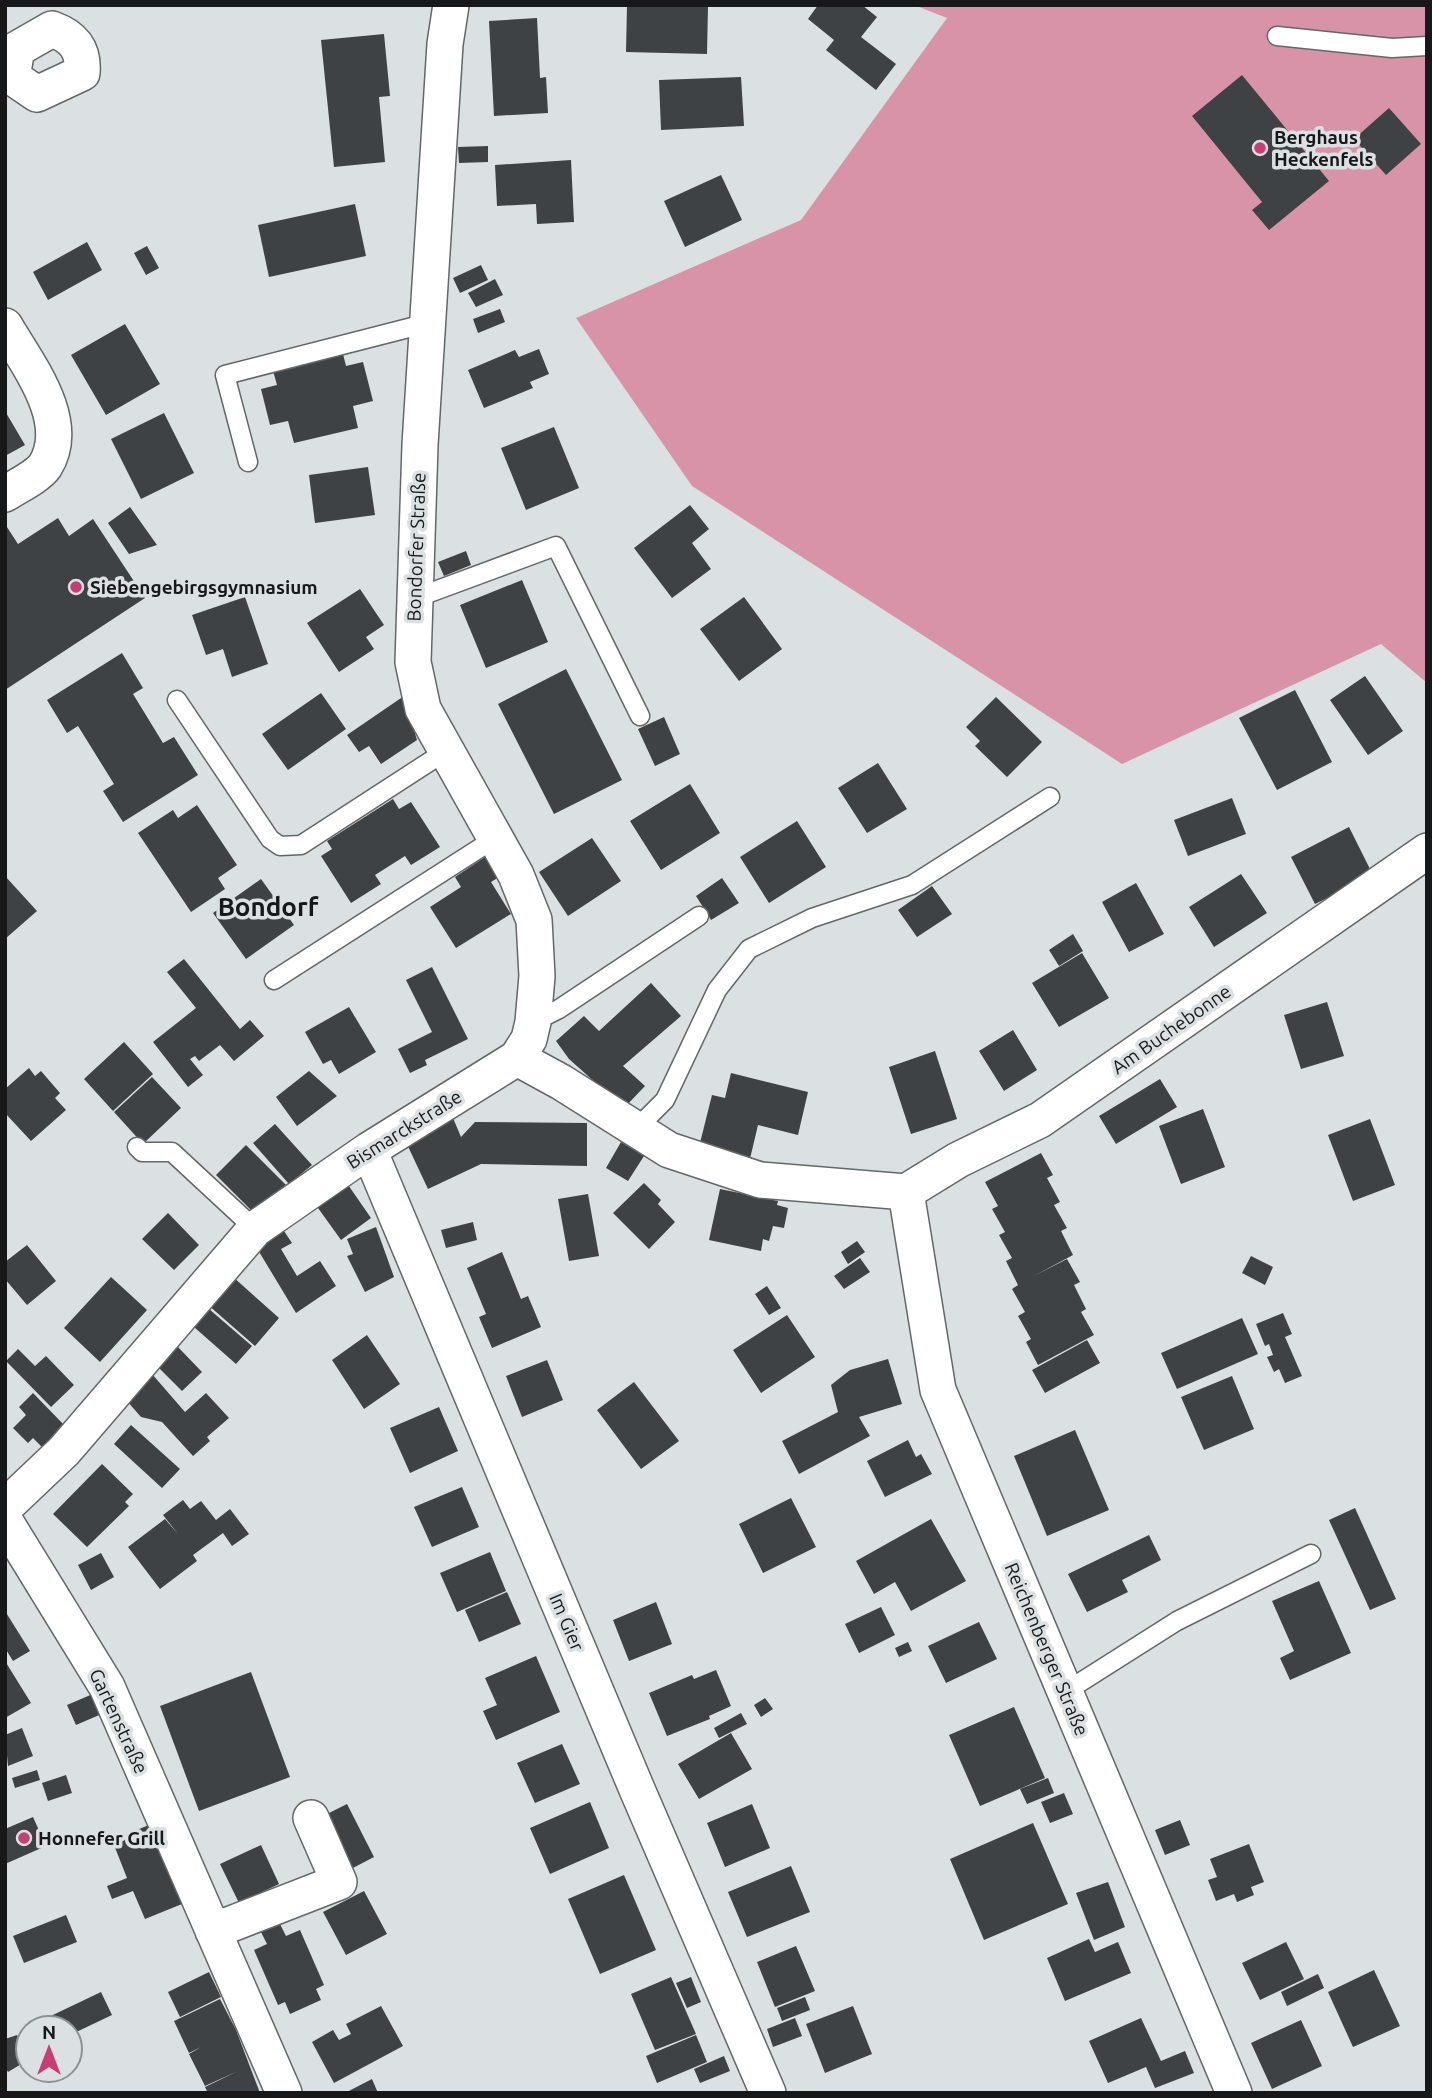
<svg xmlns="http://www.w3.org/2000/svg" width="1432" height="2098" font-family="Ubuntu,sans-serif">
  <rect width="100%" height="100%" fill="#dbe1e3"/>
  <path fill="#d993a8" d="M914 5H1427V683L1381 644 1122 764 692 486 576 318 801 220 947 18Z"/>
  <path fill="#3e4244" d="M627 5 708 6 707 54 626 52Z
    M818 5H862L877 17 861 37 896 64 876 90 826 50 834 40 808 19Z
    M537 18 540 78 546 77 548 113 494 116 489 21Z
    M384 34 390 96 379 97 385 162 334 167 321 40Z
    M1242 75 1329 181 1269 230 1252 210 1262 202 1192 116Z
    M741 77 744 126 661 130 659 80Z
    M1389 108 1421 144 1386 175 1354 139Z
    M488 146V162L459 163 458 147Z
    M571 160 574 222 537 224 536 204 497 206 495 165Z
    M721 175 742 220 685 247 664 201Z
    M355 204 366 256 269 277 258 225Z
    M87 242 102 270 48 300 33 272Z
    M147 246 159 268 146 275 134 253Z
    M481 265 488 280 460 293 453 278Z
    M495 279 503 295 476 307 468 293Z
    M500 309 505 322 478 333 473 319Z
    M125 324 160 384 106 415 71 355Z
    M539 349 549 374 530 382 533 388 484 408 468 370 515 350 519 357Z
    M342 350 346 366 363 362 373 401 353 406 358 428 294 443 288 421 270 425 261 389 277 385 272 367Z
    M5 411 25 445 5 456Z
    M164 413 194 473 141 499 111 439Z
    M554 427 579 488 526 510 501 448Z
    M368 467 375 515 315 523 309 475Z
    M690 505 709 529 692 543 711 569 672 598 634 548Z
    M130 507 157 545 129 554 108 523Z
    M58 518 69 536 93 519 145 598 5 690V524L18 544Z
    M466 551 471 565 444 576 438 562Z
    M522 580 548 642 486 668 460 605Z
    M360 589 384 625 366 637 374 649 339 672 307 623Z
    M245 597 268 664 232 677 223 649 206 655 192 615Z
    M744 597 782 649 739 681 700 629Z
    M122 653 143 688 133 694 163 743 174 737 198 775 123 822 103 791 114 784 78 726 67 733 47 700Z
    M566 669 622 780 554 814 498 704Z
    M1365 676 1403 731 1368 755 1330 700Z
    M1295 690 1332 762 1277 790 1239 718Z
    M321 693 346 729 288 770 262 734Z
    M404 696 417 740 381 764 369 746 359 752 347 735Z
    M996 697 1042 742 1007 777 975 746 980 741 966 727Z
    M664 717 680 754 655 766 638 729Z
    M878 763 907 809 867 833 838 788Z
    M690 784 720 833 661 870 630 821Z
    M1232 798 1246 834 1188 856 1174 820Z
    M393 799 399 809 411 802 440 847 411 865 405 856 375 875 381 884 351 903 321 856 332 849 327 841Z
    M197 805 237 865 218 878 225 889 191 912 138 833 173 810 178 818Z
    M797 821 826 867 769 903 740 857Z
    M1349 827 1373 875 1315 904 1291 857Z
    M592 838 621 881 568 916 539 872Z
    M491 853 504 874 491 882 511 914 456 948 430 907 461 887 455 877Z
    M1241 874 1267 913 1214 947 1189 907Z
    M5 876 37 911 5 939Z
    M722 878 739 903 711 920 696 896Z
    M261 879 294 925 246 959 213 913Z
    M1136 883 1164 934 1129 952 1102 902Z
    M932 886 952 914 917 937 898 910Z
    M1073 934 1083 951 1059 966 1049 950Z
    M1082 953 1109 998 1059 1027 1032 983Z
    M184 959 240 1029 250 1020 264 1036 234 1061 220 1045 199 1061 195 1056 190 1059 203 1075 188 1087 153 1042 196 1008 167 972Z
    M432 967 468 1039 425 1060 427 1065 410 1073 398 1049 432 1032 406 980Z
    M651 983 681 1016 623 1066 645 1086 624 1108 569 1059 556 1041 584 1016 599 1031Z
    M1327 1002 1344 1056 1301 1069 1284 1015Z
    M349 1007 376 1052 339 1074 331 1060 323 1064 305 1032Z
    M1013 1030 1037 1070 1004 1091 979 1051Z
    M124 1042 153 1074 113 1111 84 1079Z
    M935 1051 957 1119 911 1134 889 1067Z
    M29 1068 35 1076 41 1071 60 1093 55 1098 66 1110 31 1141 5 1113V1089Z
    M309 1071 337 1096 297 1126 276 1097Z
    M731 1073 808 1092 798 1135 758 1125 749 1163 698 1151 712 1095 725 1098Z
    M152 1077 181 1108 143 1144 114 1112Z
    M1160 1079 1177 1107 1116 1144 1099 1116Z
    M1203 1109 1225 1167 1181 1184 1159 1126Z
    M453 1118 461 1137 475 1122 587 1123V1166L481 1164 428 1189 405 1140Z
    M1370 1119 1395 1185 1353 1201 1328 1135Z
    M275 1124 312 1165 289 1184 253 1143Z
    M621 1142 644 1156 628 1181 606 1168Z
    M246 1145 289 1188 259 1218 216 1175Z
    M1041 1153 1053 1175 1047 1178 1060 1202 1054 1205 1067 1228 1061 1231 1073 1255 1032 1277 1067 1259 1080 1282 1074 1285 1086 1309 1081 1312 1094 1335 1038 1365 1026 1342 1031 1339 1018 1316 1025 1312 1012 1289 1018 1285 1006 1261 1012 1258 999 1235 1005 1232 992 1209 998 1206 985 1182Z
    M344 1179 371 1218 341 1240 313 1201Z
    M644 1183 661 1200 658 1204 675 1222 649 1249 613 1213Z
    M720 1189 778 1201 777 1205 788 1208 784 1228 773 1226 769 1241 763 1239 761 1251 709 1240Z
    M588 1194 599 1256 569 1261 558 1199Z
    M168 1213 199 1245 174 1270 142 1239Z
    M473 1222 477 1240 446 1248 441 1230Z
    M376 1227 394 1277 365 1292 347 1256 353 1254 347 1239Z
    M282 1228 292 1243 281 1249 297 1276 320 1261 336 1286 296 1313 258 1250Z
    M857 1241 865 1252 848 1264 841 1252Z
    M27 1245 56 1281 27 1305 5 1279V1262Z
    M502 1252 521 1299 528 1296 541 1327 492 1348 479 1317 486 1314 467 1268Z
    M1251 1256 1273 1267 1265 1285 1242 1273Z
    M860 1258 870 1272 844 1289 834 1276Z
    M232 1276 279 1318 255 1346 207 1304Z
    M111 1277 147 1310 100 1362 64 1328Z
    M767 1286 781 1308 769 1315 755 1294Z
    M209 1309 252 1346 236 1364 194 1327Z
    M1283 1313 1292 1334 1285 1337 1302 1376 1285 1383 1279 1369 1274 1372 1267 1357 1273 1355 1269 1344 1265 1346 1256 1324Z
    M787 1315 815 1357 761 1393 733 1350Z
    M1242 1318 1258 1354 1177 1389 1161 1353Z
    M367 1335 400 1384 364 1409 332 1360Z
    M1087 1340 1100 1363 1045 1393 1032 1370Z
    M177 1346 202 1372 182 1391 157 1366Z
    M18 1349 35 1366 46 1356 74 1385 51 1407 6 1361Z
    M888 1359 902 1404 859 1417 870 1436 799 1474 782 1441 838 1412 831 1385 850 1370Z
    M547 1360 563 1400 522 1417 506 1376Z
    M152 1374 185 1412 206 1393 229 1418 207 1437 210 1441 193 1456 162 1422 141 1417 127 1401Z
    M1232 1376 1254 1429 1204 1450 1181 1397Z
    M634 1382 679 1441 641 1469 597 1410Z
    M33 1393 65 1426 43 1448 33 1438 28 1443 13 1428 26 1415 19 1407Z
    M439 1407 458 1451 410 1473 390 1428Z
    M131 1425 180 1469 162 1488 114 1444Z
    M1075 1430 1109 1510 1047 1536 1014 1456Z
    M908 1440 916 1457 921 1454 932 1474 885 1497 867 1461Z
    M102 1464 133 1494 125 1502 129 1506 87 1547 53 1514Z
    M462 1487 479 1527 432 1547 414 1507Z
    M791 1498 816 1547 763 1573 739 1524Z
    M183 1500 190 1509 201 1501 216 1520 230 1509 249 1534 232 1546 223 1533 193 1555 197 1561 160 1589 128 1547 165 1519 178 1534 163 1515Z
    M1355 1508 1396 1599 1370 1610 1329 1520Z
    M931 1519 966 1581 911 1611 895 1582 874 1594 856 1561Z
    M1149 1535 1161 1560 1122 1580 1128 1592 1087 1612 1068 1574Z
    M490 1552 506 1591 457 1612 440 1573Z
    M101 1553 114 1577 91 1590 78 1565Z
    M1319 1581 1351 1653 1290 1680 1280 1658 1294 1651 1272 1601Z
    M507 1592 521 1624 479 1642 465 1610Z
    M656 1602 672 1644 629 1661 613 1620Z
    M881 1607 895 1635 859 1653 845 1624Z
    M5 1611 30 1651 13 1661 5 1648Z
    M979 1622 997 1659 946 1683 928 1646Z
    M908 1642 912 1651 899 1657 895 1648Z
    M536 1656 560 1712 496 1740 483 1711 497 1705 485 1678Z
    M5 1661 31 1703 5 1718Z
    M716 1670 731 1706 709 1716 710 1719 667 1736 649 1693 692 1675 694 1679Z
    M251 1672 290 1777 199 1811 160 1706Z
    M95 1693 104 1713 76 1725 67 1705Z
    M765 1698 773 1709 761 1717 754 1705Z
    M1014 1707 1045 1778 980 1806 949 1735Z
    M741 1713 747 1724 719 1738 714 1728Z
    M22 1728 33 1756 8 1766 5 1735Z
    M731 1733 752 1769 699 1799 678 1764Z
    M562 1744 580 1784 535 1803 517 1763Z
    M37 1770 40 1780 15 1788 12 1778Z
    M66 1775 72 1793 48 1801 42 1783Z
    M1048 1778 1054 1793 1027 1804 1020 1789Z
    M1064 1793 1073 1814 1050 1823 1041 1802Z
    M590 1802 609 1848 550 1874 530 1828Z
    M347 1804 374 1857 349 1870 321 1817Z
    M752 1804 770 1848 725 1867 707 1823Z
    M33 1817 46 1846 5 1864V1829Z
    M1180 1820 1190 1845 1165 1855 1155 1830Z
    M1033 1823 1068 1904 984 1940 950 1859Z
    M149 1825 182 1904 145 1919 133 1891 112 1899 107 1886 127 1878 112 1840Z
    M1249 1844 1264 1882 1251 1887 1254 1895 1237 1902 1234 1894 1216 1901 1208 1880 1217 1877 1210 1859Z
    M261 1845 279 1884 239 1903 220 1864Z
    M791 1866 810 1912 747 1937 728 1892Z
    M624 1875 656 1950 600 1974 568 1899Z
    M1108 1882 1125 1927 1094 1940 1076 1893Z
    M364 1891 387 1934 346 1955 323 1912Z
    M66 1915 77 1942 24 1963 13 1936Z
    M279 1922 286 1936 300 1930 324 1985 316 1989 321 2000 290 2014 285 2002 278 2005 254 1950 267 1944 260 1930Z
    M1089 1939 1095 1952 1118 1942 1131 1973 1065 2001 1047 1958Z
    M1286 1942 1304 1979 1260 2000 1242 1963Z
    M796 1946 815 1991 775 2007 757 1962Z
    M1374 1970 1400 2026 1353 2047 1328 1992Z
    M209 1972 221 1997 180 2017 168 1992Z
    M1318 1974 1324 1988 1287 2006 1281 1992Z
    M671 1977 696 2034 655 2050 631 1994Z
    M691 1977 701 2002 687 2008 676 1983Z
    M101 1992 112 2015 70 2035V2028H36L34 2024Z
    M805 1997 810 2010 782 2021 777 2008Z
    M220 1999 236 2030 260 2093H208L205 2087 238 2071 205 2086 189 2054 201 2047 189 2053 174 2021Z
    M381 2006 403 2046 334 2083 312 2042 333 2030 339 2040 351 2034 346 2024Z
    M853 2006 872 2054 825 2073 806 2024Z
    M795 2018 802 2036 773 2047 767 2029Z
    M1141 2018 1161 2061 1185 2051 1194 2073 1155 2088 1146 2067 1108 2083 1089 2041Z
    M1301 2020 1322 2066 1272 2089 1251 2043Z
    M17 2035 28 2060 8 2072 5 2067V2039Z
    M696 2035 707 2062 657 2083 646 2056Z
    M724 2056 730 2071 700 2083 694 2069Z
    M372 2079 378 2093H345Z"/>
  <g fill="none" stroke-linecap="round" stroke-linejoin="round">
    <defs>
      <path id="service" d="M1277 36 1392 48 1427 46
        M248 462 225 375 428 323
        M413 599 556 546 640 716
        M177 700 270 839 280 846 301 845 446 751
        M274 980 494 839
        M533 1022 559 1009 699 916
        M636 1129 665 1100 717 990 749 949 812 918 912 885 1050 797
        M137 1147 142 1152H172L255 1229
        M1065 1692 1177 1621 1311 1554"/>
      <path id="minor" d="M52 29C74 37 84 49 82 73L37 94 12 77 17 49Z
        M5 326C27 364 73 421 45 466 37 477 17 486 5 494
        M517 1058 561 1082 669 1150 760 1180 906 1192
        M369 1150 636 1787 768 2093
        M906 1192 938 1390 1234 2093
        M906 1192 958 1160 1040 1120 1427 851
        M5 1507 64 1451 255 1229 369 1150 517 1058 529 1039 533 1022 537 976 534 920 516 875 423 709 413 662 420 445 445 44 451 5
        M5 1521 107 1687 284 2093
        M213 1931 339 1882 311 1818"/>
    </defs>
    <use href="#service" stroke="#636769" stroke-width="21"/>
    <use href="#minor" stroke="#636769" stroke-width="38"/>
    <use href="#service" stroke="#fff" stroke-width="18"/>
    <use href="#minor" stroke="#fff" stroke-width="35"/>
  </g>
  <g fill="#c73d74" stroke="#dbe1e3" stroke-width="2.5">
    <circle cx="1260" cy="148" r="7"/>
    <circle cx="76" cy="587" r="7"/>
    <circle cx="24" cy="1838" r="7"/>
  </g>
  <g text-anchor="middle" dominant-baseline="central" stroke-width="7" stroke-linejoin="round" paint-order="stroke">
    <g font-size="19" font-weight="bold" fill="#171819" stroke="#dbe1e3" text-anchor="start">
      <text x="1274" y="137">Berghaus<tspan x="1274" dy="22">Heckenfels</tspan></text>
      <text x="90" y="587">Siebengebirgsgymnasium</text>
      <text x="38" y="1838">Honnefer Grill</text>
    </g>
    <g font-size="19" fill="#171819" stroke="#dbe1e3">
      <text transform="translate(416 547) rotate(-88)">Bondorfer Straße</text>
      <text transform="translate(1171 1029) rotate(-35)">Am Buchebonne</text>
      <text transform="translate(404 1129) rotate(-32)">Bismarckstraße</text>
      <text transform="translate(567 1622) rotate(67)">Im Gier</text>
      <text transform="translate(1047 1649) rotate(67)">Reichenberger Straße</text>
      <text transform="translate(119 1721) rotate(65)">Gartenstraße</text>
    </g>
    <g font-size="26" font-weight="bold" fill="#171819" stroke="#dbe1e3">
      <text x="268" y="906">Bondorf</text>
    </g>
  </g>
  <rect width="1432" height="2098" fill="none" stroke="#171819" stroke-width="14"/>
  <g transform="translate(49 2049)"><circle r="33" fill="#dbe1e3" stroke="#8d9192" stroke-width="2"/>
  <path d="M0-5L12 26L0 18L-12 26Z" fill="#c73d74"/>
  <text y="-10" font-size="19" font-weight="bold" text-anchor="middle" fill="#171819">N</text>
  </g>
</svg>
